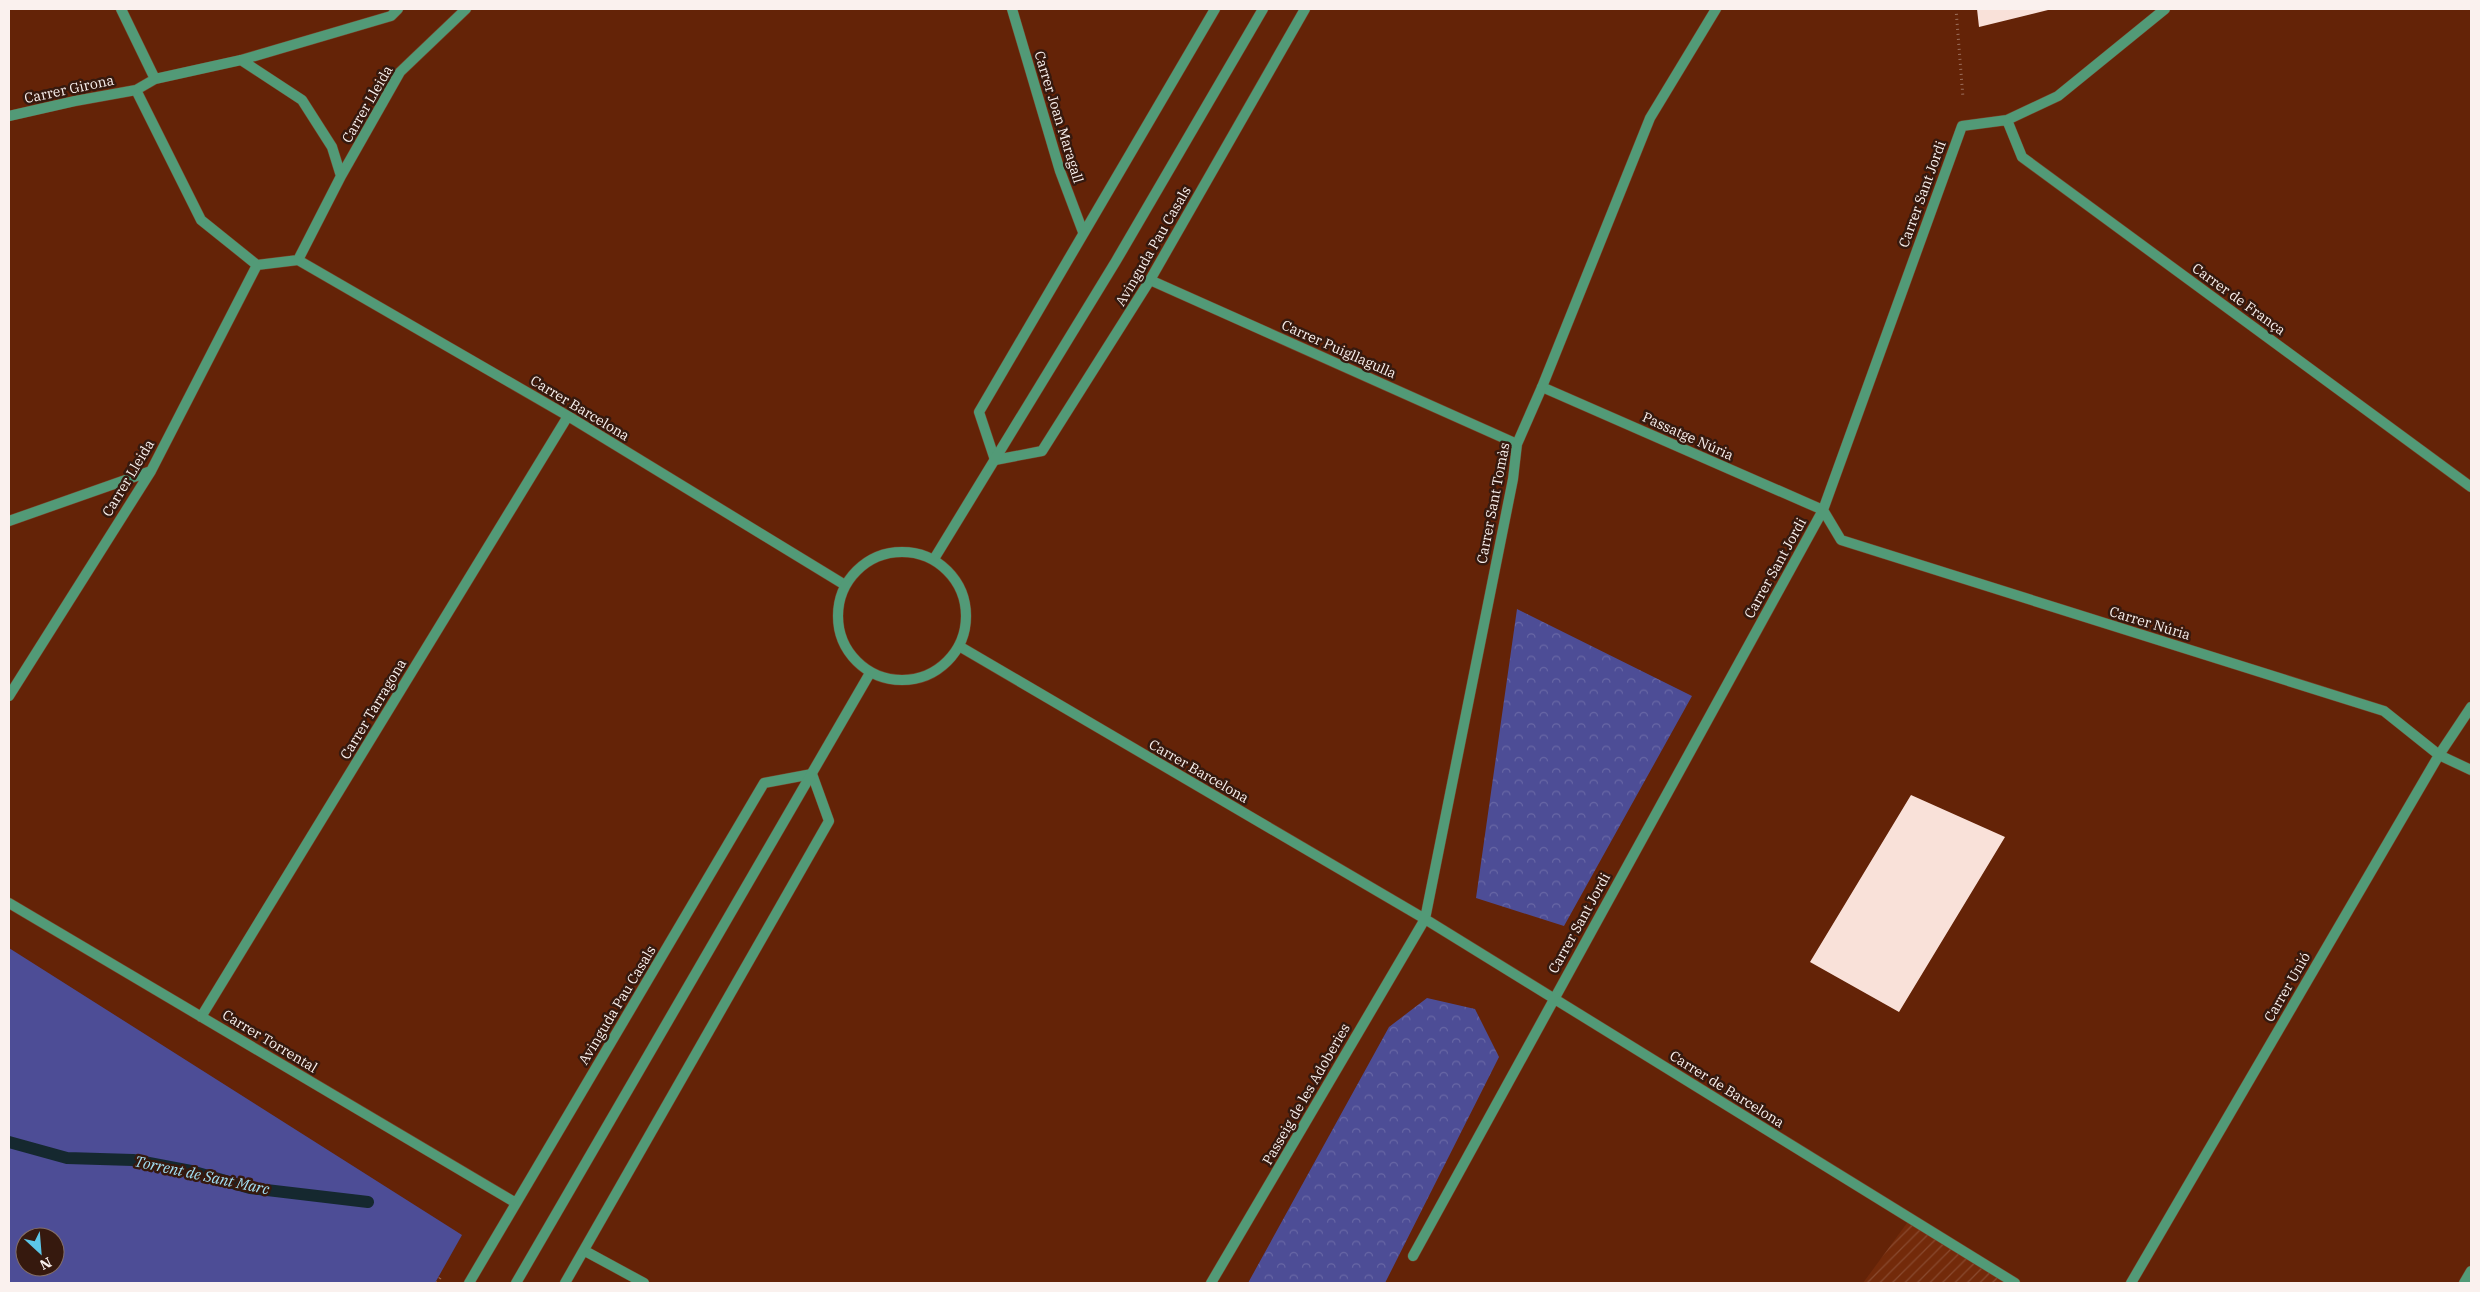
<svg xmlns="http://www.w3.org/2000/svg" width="2480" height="1292" font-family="'IBM Plex Serif',serif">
  <defs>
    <pattern id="industrial-furrows" width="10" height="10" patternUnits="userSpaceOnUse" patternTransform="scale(1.25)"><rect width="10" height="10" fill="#732a0a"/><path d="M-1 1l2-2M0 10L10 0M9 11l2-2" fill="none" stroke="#88492e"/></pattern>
    <pattern id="park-crowns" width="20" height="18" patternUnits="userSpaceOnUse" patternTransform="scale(1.25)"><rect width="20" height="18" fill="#4d4d96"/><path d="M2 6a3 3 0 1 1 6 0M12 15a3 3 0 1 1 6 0" fill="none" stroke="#6867a5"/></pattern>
  </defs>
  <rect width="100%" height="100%" fill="#642307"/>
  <path fill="url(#industrial-furrows)" d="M1910 1219 2005 1283H1863Z"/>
  <path fill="url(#park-crowns)" d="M1517 609 1692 696 1564 926 1476 898Z
    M1427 998 1475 1009 1499 1057 1385 1283H1248L1389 1027Z"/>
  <path fill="#4d4d96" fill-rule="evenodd" d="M9 948 462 1235 435 1283H9ZM25 1237H55V1267H25Z"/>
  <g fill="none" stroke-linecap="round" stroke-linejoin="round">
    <path stroke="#15282f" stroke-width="12" d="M9 1142 67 1158 133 1160 191 1171 250 1188 368 1202"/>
  </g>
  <path fill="#f9e1d9" d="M1977 9H2052L1979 27Z
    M1911 795 2005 837 1899 1012 1810 962Z"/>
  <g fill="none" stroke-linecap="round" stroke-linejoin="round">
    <defs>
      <path id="pedestrian" d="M1542 387 1823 510"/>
      <path id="minor" d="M121 9 155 79
        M1012 9 1060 171 1083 232
        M1215 9 979 412 995 460 1042 451 1150 280 1305 9
        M241 60 302 100 332 147 341 176
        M136 90 201 220 257 265 298 260
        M9 116 75 101 136 90 155 79 241 60 391 16 398 9
        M2007 120 2022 157 2471 487
        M298 260 568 416 845 585
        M298 260 341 176 400 72 466 9
        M1150 280 1517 444
        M1823 510 1841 540 2384 711 2439 755 2471 770
        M9 521 151 471
        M959 646 1425 919 2015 1283
        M9 696 151 471 257 265
        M9 903 516 1203
        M201 1017 568 416
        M585 1251 644 1283
        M1413 1256 1823 510 1962 126 2007 120 2058 96 2165 9
        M469 1283 764 783 812 774 829 821 565 1283
        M1211 1283 1425 919 1513 479 1517 444 1542 387 1650 118 1716 9
        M2131 1283 2439 755 2471 707
        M2464 1283 2471 1271"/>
      <path id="tertiary" d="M838 616a64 64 0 1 1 128 0a64 64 0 1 1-128 0Z
        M934 559 1116 261 1263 9
        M516 1283 870 673"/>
    </defs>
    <use href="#pedestrian" stroke="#794027" stroke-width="11"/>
    <use href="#minor" stroke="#794027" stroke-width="11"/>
    <use href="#tertiary" stroke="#794027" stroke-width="11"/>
    <path stroke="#9b6f5c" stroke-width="3" stroke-dasharray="1 4" stroke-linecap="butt" d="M1956 9 1963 98
      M437 1283 442 1275"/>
    <use href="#pedestrian" stroke="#529a77" stroke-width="10"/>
    <use href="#minor" stroke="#529a77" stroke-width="10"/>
    <use href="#tertiary" stroke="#529a77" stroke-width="10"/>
  </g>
  <g text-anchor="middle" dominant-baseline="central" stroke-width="5" stroke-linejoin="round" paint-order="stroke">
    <g font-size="14" fill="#faf1ee" stroke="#36190e">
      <text transform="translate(69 89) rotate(-12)">Carrer Girona</text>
      <text transform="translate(367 104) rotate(-60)">Carrer Lleida</text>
      <text transform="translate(1059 117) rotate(73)">Carrer Joan Maragall</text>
      <text transform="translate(1922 194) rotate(-70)">Carrer Sant Jordi</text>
      <text transform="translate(1153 246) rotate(-60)">Avinguda Pau Casals</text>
      <text transform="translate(2239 299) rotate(36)">Carrer de França</text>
      <text transform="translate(1339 349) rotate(24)">Carrer Puigllagulla</text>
      <text transform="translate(580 408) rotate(31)">Carrer Barcelona</text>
      <text transform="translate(1688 436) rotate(24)">Passatge Núria</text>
      <text transform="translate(128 478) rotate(-59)">Carrer Lleida</text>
      <text transform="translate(1493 503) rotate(-79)">Carrer Sant Tomàs</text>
      <text transform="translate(1775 568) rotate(-61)">Carrer Sant Jordi</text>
      <text transform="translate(2150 623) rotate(17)">Carrer Núria</text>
      <text transform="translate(373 709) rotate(-59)">Carrer Tarragona</text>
      <text transform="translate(1199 771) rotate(30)">Carrer Barcelona</text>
      <text transform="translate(1579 923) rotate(-61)">Carrer Sant Jordi</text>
      <text transform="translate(2287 987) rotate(-60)">Carrer Unió</text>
      <text transform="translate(617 1005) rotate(-59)">Avinguda Pau Casals</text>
      <text transform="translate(270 1041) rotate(31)">Carrer Torrental</text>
      <text transform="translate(1727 1089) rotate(32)">Carrer de Barcelona</text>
      <text transform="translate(1306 1094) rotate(-60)">Passeig de les Adoberies</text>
    </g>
    <g font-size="15" font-style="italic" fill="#a2e0f5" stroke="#36190e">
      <text transform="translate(202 1175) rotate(12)">Torrent de Sant Marc</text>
    </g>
  </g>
  <rect width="2480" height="1292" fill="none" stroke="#faf1ee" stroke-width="20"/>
  <g transform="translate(40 1252) rotate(154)"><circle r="24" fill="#36190e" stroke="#846f68"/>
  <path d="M0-4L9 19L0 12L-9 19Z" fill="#5cc7e8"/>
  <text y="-8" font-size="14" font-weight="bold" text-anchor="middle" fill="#faf1ee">N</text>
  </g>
</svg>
